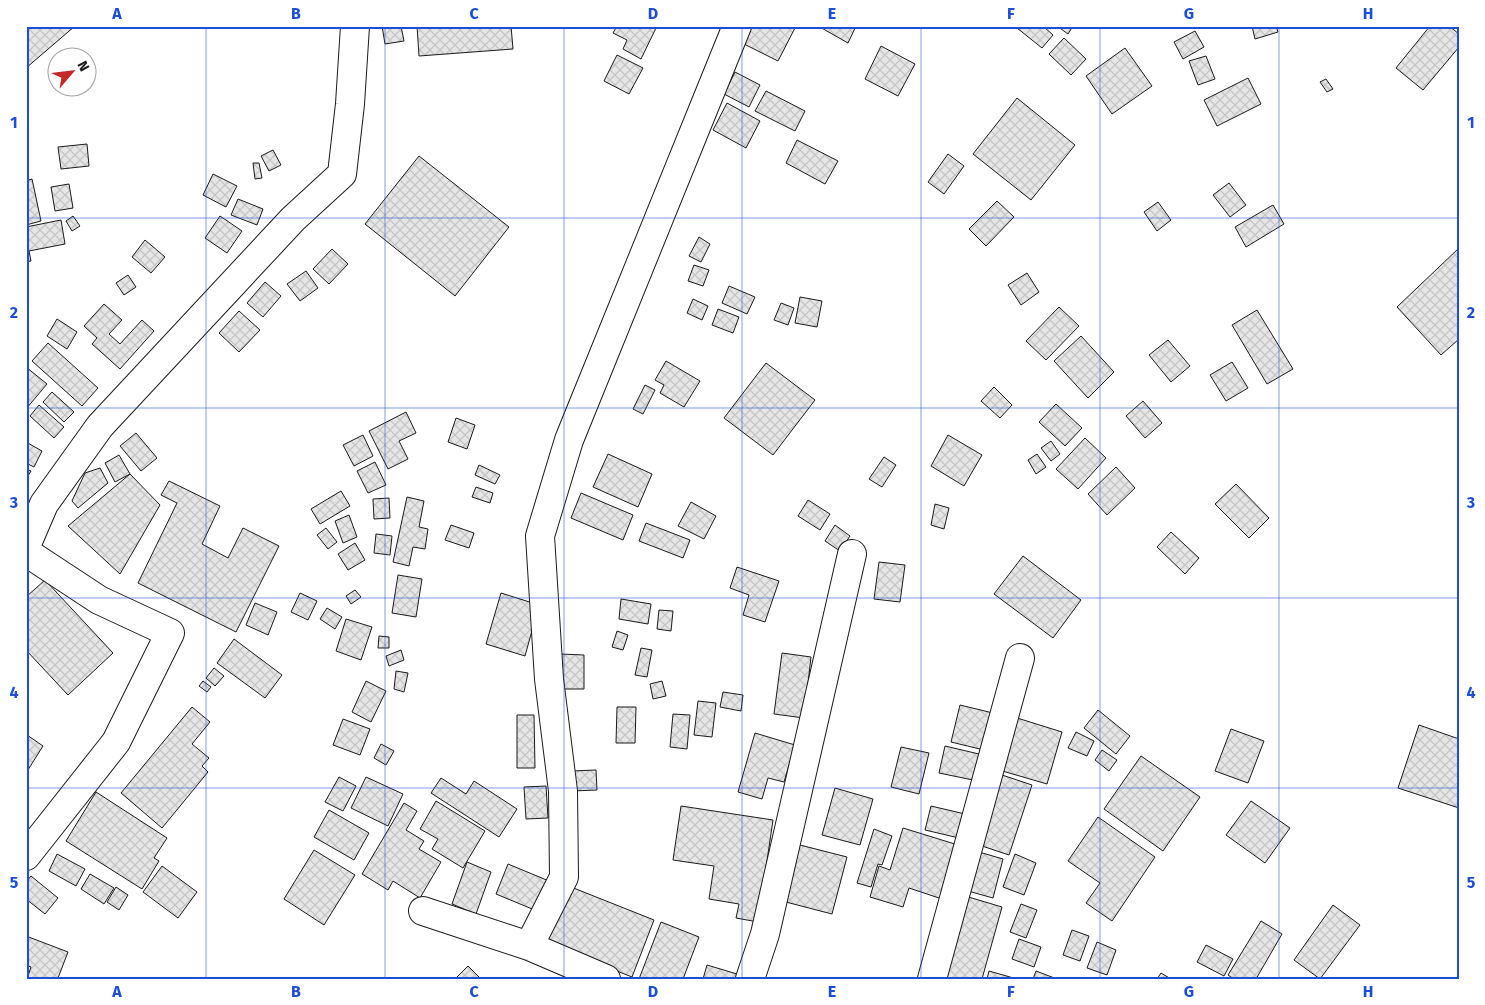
<svg xmlns="http://www.w3.org/2000/svg" width="1485" height="1005" font-family="'Fira Sans',sans-serif">
  <defs>
    <pattern id="building-cross-hatch" width="8" height="8" patternUnits="userSpaceOnUse" patternTransform="scale(1.25)"><rect width="8" height="8" fill="#e6e6e6"/><path d="M0 0l8 8M0 8l8-8" fill="none" stroke="#c5c5c5"/></pattern>
  </defs>
  <rect width="100%" height="100%" fill="#fff"/>
  <path fill="url(#building-cross-hatch)" stroke="#1a1a1a" d="M26 26H75L26 68Z
    M382 26H401L404 41 385 44Z
    M417 26H511L513 49 419 56Z
    M617 26 656 28 641 59 623 49 627 40 613 33Z
    M751 26H796L778 61 742 43Z
    M818 26H856L848 43Z
    M1019 26H1043L1053 35 1042 48 1017 28Z
    M1057 26H1073L1068 34Z
    M1252 26H1276L1278 32 1255 39Z
    M1430 26H1449L1459 34V47L1423 90 1396 68Z
    M1195 31 1204 47 1183 59 1174 42Z
    M1064 38 1086 59 1071 75 1049 54Z
    M881 46 915 64 898 96 865 79Z
    M1125 48 1152 86 1112 114 1086 76Z
    M617 55 643 68 629 94 604 81Z
    M1206 56 1215 79 1198 85 1189 61Z
    M735 72 760 85 749 107 724 94Z
    M1248 78 1261 104 1217 126 1204 100Z
    M1326 79 1333 89 1327 92 1320 82Z
    M766 91 805 111 795 131 755 111Z
    M1017 98 1075 145 1031 200 973 154Z
    M727 103 760 121 746 148 713 130Z
    M797 140 838 161 825 184 786 163Z
    M87 144 89 166 61 169 58 147Z
    M273 150 281 165 269 171 261 156Z
    M948 154 964 166 944 194 928 182Z
    M419 156 509 227 455 296 365 224Z
    M253 163H259L262 178 255 179Z
    M213 174 237 186 226 207 203 195Z
    M32 179 41 221 26 225V181Z
    M1229 183 1246 205 1230 217 1213 195Z
    M69 184 73 208 55 211 51 187Z
    M238 199 263 209 257 225 231 215Z
    M997 201 1014 217 986 246 969 229Z
    M1158 202 1171 220 1157 231 1144 212Z
    M1273 205 1284 224 1246 247 1235 227Z
    M73 216 80 226 72 231 66 221Z
    M220 216 242 231 227 253 205 238Z
    M61 220 65 244 29 251 31 261 26 262V227Z
    M699 237 710 244 701 262 689 256Z
    M145 240 165 257 151 273 132 257Z
    M1459 248V339L1441 355 1397 307Z
    M332 249 348 264 329 284 313 269Z
    M694 265 709 270 703 286 688 281Z
    M306 271 318 288 300 301 287 284Z
    M1027 273 1039 292 1021 305 1008 285Z
    M128 275 136 287 124 295 116 283Z
    M265 282 281 296 263 317 247 303Z
    M729 286 755 297 747 314 722 303Z
    M800 297 822 301 817 327 795 323Z
    M693 299 708 306 702 320 687 313Z
    M781 303 794 308 788 325 774 320Z
    M104 304 122 320 109 334 120 344 142 320 154 331 120 369 92 344 97 338 84 326Z
    M1059 307 1079 326 1046 360 1026 341Z
    M718 309 739 317 733 333 712 325Z
    M1257 310 1293 369 1267 384 1232 325Z
    M239 311 260 330 239 352 219 333Z
    M57 319 77 332 67 349 47 336Z
    M1081 336 1114 372 1088 398 1054 361Z
    M1168 340 1190 366 1171 382 1149 355Z
    M48 343 98 388 82 406 32 361Z
    M666 361 700 381 684 407 660 393 664 385 655 380Z
    M1232 362 1248 388 1226 401 1210 375Z
    M766 363 815 400 773 455 724 418Z
    M26 367 47 384 26 409Z
    M645 385 655 390 643 414 633 409Z
    M994 387 1012 405 1000 418 981 401Z
    M52 392 74 412 64 422 43 402Z
    M1143 401 1162 423 1145 438 1126 416Z
    M1056 404 1082 428 1065 446 1039 422Z
    M39 405 64 427 54 438 30 416Z
    M406 412 416 433 399 441 408 459 388 469 369 431Z
    M456 418 475 425 467 449 448 442Z
    M136 433 157 458 141 471 120 446Z
    M363 435 373 456 354 466 343 445Z
    M948 435 982 455 964 486 931 466Z
    M1085 438 1106 458 1078 489 1056 469Z
    M1051 441 1060 454 1051 461 1041 448Z
    M26 442 42 451 34 467 26 463Z
    M608 454 652 474 638 507 593 487Z
    M1037 454 1046 467 1036 474 1028 460Z
    M119 455 130 474 115 482 105 463Z
    M884 457 896 465 882 487 869 479Z
    M375 462 386 485 368 493 357 471Z
    M479 465 500 475 495 484 475 475Z
    M1116 467 1135 488 1107 515 1088 494Z
    M100 468 108 483 78 508 72 501 85 473Z
    M26 469 31 471 26 479Z
    M130 474 160 505 120 574 68 526Z
    M169 481 220 506 202 544 228 558 243 528 279 546 236 632 138 583 177 503 161 495Z
    M1236 484 1269 518 1249 538 1215 504Z
    M476 487 493 493 490 503 472 497Z
    M341 491 350 506 320 524 311 509Z
    M581 493 633 515 623 540 571 518Z
    M407 497 424 501 419 527 428 529 425 549 413 547 409 566 393 562Z
    M389 498 390 518 374 519 373 499Z
    M808 500 830 514 820 530 798 516Z
    M691 502 716 516 704 539 678 526Z
    M935 504 949 508 944 529 931 525Z
    M349 515 357 537 343 543 335 521Z
    M646 523 690 540 683 558 639 541Z
    M451 525 474 533 469 548 445 540Z
    M835 525 850 536 840 551 825 541Z
    M326 528 337 542 328 549 317 535Z
    M1171 532 1199 558 1185 574 1157 547Z
    M376 534 392 536 390 555 374 553Z
    M355 543 365 560 348 570 338 554Z
    M1023 556 1081 600 1053 638 994 594Z
    M879 562 905 565 900 602 874 599Z
    M737 567 779 581 765 622 743 615 749 595 730 588Z
    M398 575 422 579 416 617 392 613Z
    M45 580 113 653 68 695 26 650V597Z
    M355 590 361 597 351 604 346 596Z
    M300 593 317 601 308 620 291 612Z
    M501 593 539 605 525 656 486 644Z
    M621 599 651 604 648 624 619 619Z
    M255 603 277 612 268 635 246 625Z
    M327 608 342 617 335 629 320 619Z
    M659 610 673 611 671 631 657 629Z
    M346 619 372 627 361 660 336 651Z
    M617 631 628 635 623 650 612 647Z
    M379 636 389 637V648H378Z
    M234 639 282 675 265 698 217 663Z
    M641 648 652 650 647 677 635 675Z
    M401 650 404 660 389 666 386 656Z
    M782 653 811 657 804 718 774 714Z
    M560 654 584 655V689H559Z
    M214 668 224 676 215 686 206 678Z
    M396 671 408 673 404 692 394 689Z
    M203 681 211 687 207 692 199 686Z
    M366 681 386 691 371 722 352 712Z
    M662 681 666 696 653 699 650 684Z
    M723 692 743 695 741 711 720 707Z
    M698 701 716 703 712 737 694 735Z
    M960 705 997 714 988 751 951 742Z
    M192 707 210 722 192 744 209 758 202 766 208 772 162 828 121 793Z
    M617 707H636L635 743H616Z
    M1098 710 1130 736 1116 754 1084 728Z
    M673 714 690 715 687 749 670 747Z
    M517 715H534L535 768H517Z
    M1014 717 1062 732 1047 784 999 770Z
    M343 719 370 729 360 755 333 745Z
    M1419 725 1459 739V808L1398 788Z
    M1231 729 1264 741 1248 783 1215 771Z
    M1076 732 1094 741 1087 756 1068 748Z
    M755 733 795 745 784 782 768 778 762 799 738 792Z
    M27 735 43 746 26 773V737Z
    M381 744 394 751 386 765 374 758Z
    M945 746 979 754 973 780 939 773Z
    M901 747 929 753 919 794 891 787Z
    M1102 750 1117 760 1109 771 1095 760Z
    M1141 756 1200 797 1163 851 1104 809Z
    M596 770 597 790 572 791V771Z
    M999 774 1032 785 1009 855 976 844Z
    M339 777 356 786 343 811 325 802Z
    M366 777 403 794 388 826 351 808Z
    M441 778 466 794 474 781 517 809 499 837 431 793Z
    M546 786 548 818 526 819 524 787Z
    M835 788 873 799 860 845 822 835Z
    M96 792 167 838 154 858 159 861 142 889 66 841Z
    M436 801 485 831 463 868 432 849 438 839 420 829Z
    M1251 801 1290 828 1265 863 1226 835Z
    M404 803 417 811 406 830 424 841 419 849 441 862 420 898 393 881 388 890 362 874Z
    M681 806 773 820 758 922 736 918 739 904 709 899 714 866 673 860Z
    M931 806 965 814 959 838 925 830Z
    M329 810 369 833 354 860 314 837Z
    M1098 817 1155 857 1112 921 1086 903 1100 883 1068 861Z
    M903 828 958 845 942 899 909 888 903 907 870 897 879 866 890 870Z
    M874 829 892 836 882 865 878 864 871 887 857 883Z
    M796 844 847 857 832 914 782 901Z
    M314 850 355 875 324 925 284 899Z
    M979 852 1003 859 993 898 968 891Z
    M57 854 85 869 76 886 49 871Z
    M1015 854 1036 863 1024 895 1003 887Z
    M467 862 491 872 476 914 452 904Z
    M508 864 549 881 537 911 496 894Z
    M162 866 197 892 178 918 143 892Z
    M90 874 114 888 104 904 81 889Z
    M31 876 58 898 45 914 26 899V882Z
    M566 885 654 920 632 977 544 942Z
    M116 887 128 895 119 910 107 902Z
    M965 896 1002 907 982 979H942Z
    M1021 904 1037 910 1026 938 1010 932Z
    M1333 905 1360 925 1320 979 1294 960Z
    M1261 921 1282 934 1256 979H1234L1228 975Z
    M661 922 699 937 683 979H639Z
    M1072 930 1089 936 1080 961 1063 955Z
    M26 936 68 952 58 978 27 979 31 967 26 965Z
    M1019 939 1041 947 1034 967 1012 959Z
    M1097 942 1116 950 1107 975 1087 968Z
    M1206 945 1233 959 1224 976 1197 962Z
    M707 965 737 974 736 979H703Z
    M468 966 481 979H455Z
    M989 971 1017 979H987Z
    M1036 971 1057 979H1033Z
    M1161 973 1171 979H1157Z"/>
  <g fill="none" stroke-linecap="round" stroke-linejoin="round">
    <defs>
      <path id="minor" d="M26 546 44 504 100 426 293 219 342 174 350 104 355 26
        M26 552 99 600 170 633 116 742 26 856
        M423 911 529 946 606 979
        M529 946 564 877 563 791 549 679 540 536 569 440 737 26
        M750 979 765 934 852 554
        M932 979 1020 658"/>
    </defs>
    <use href="#minor" stroke="#1a1a1a" stroke-width="30"/>
    <use href="#minor" stroke="#fff" stroke-width="28"/>
  </g>
  <path fill="none" stroke="#1d4ed8" stroke-width="1" stroke-opacity="0.55" d="M206 26V979M385 26V979M564 26V979M742 26V979M921 26V979M1100 26V979M1279 26V979M26 218H1459M26 408H1459M26 598H1459M26 788H1459"/>
  <rect width="1485" height="1005" fill="none" stroke="#ffffff" stroke-width="55"/>
  <g transform="translate(72 72) rotate(62)"><circle r="24" fill="#ffffff" stroke="#a3a3a3"/>
  <path d="M0-4L9 19L0 12L-9 19Z" fill="#c62828"/>
  <text y="-8" font-size="14" font-weight="bold" text-anchor="middle" fill="#1a1a1a">N</text>
  </g>
  <rect x="28" y="28" width="1430" height="950" fill="none" stroke="#1d4ed8" stroke-width="2"/>
  <g font-size="16" text-anchor="middle" font-weight="bold" fill="#1d4ed8">
    <text x="117" y="19">A</text>
    <text x="296" y="19">B</text>
    <text x="474" y="19">C</text>
    <text x="653" y="19">D</text>
    <text x="832" y="19">E</text>
    <text x="1011" y="19">F</text>
    <text x="1189" y="19">G</text>
    <text x="1368" y="19">H</text>
    <text x="14" y="128">1</text>
    <text x="1471" y="128">1</text>
    <text x="14" y="318">2</text>
    <text x="1471" y="318">2</text>
    <text x="14" y="508">3</text>
    <text x="1471" y="508">3</text>
    <text x="14" y="698">4</text>
    <text x="1471" y="698">4</text>
    <text x="14" y="888">5</text>
    <text x="1471" y="888">5</text>
    <text x="117" y="997">A</text>
    <text x="296" y="997">B</text>
    <text x="474" y="997">C</text>
    <text x="653" y="997">D</text>
    <text x="832" y="997">E</text>
    <text x="1011" y="997">F</text>
    <text x="1189" y="997">G</text>
    <text x="1368" y="997">H</text>
  </g>
</svg>
